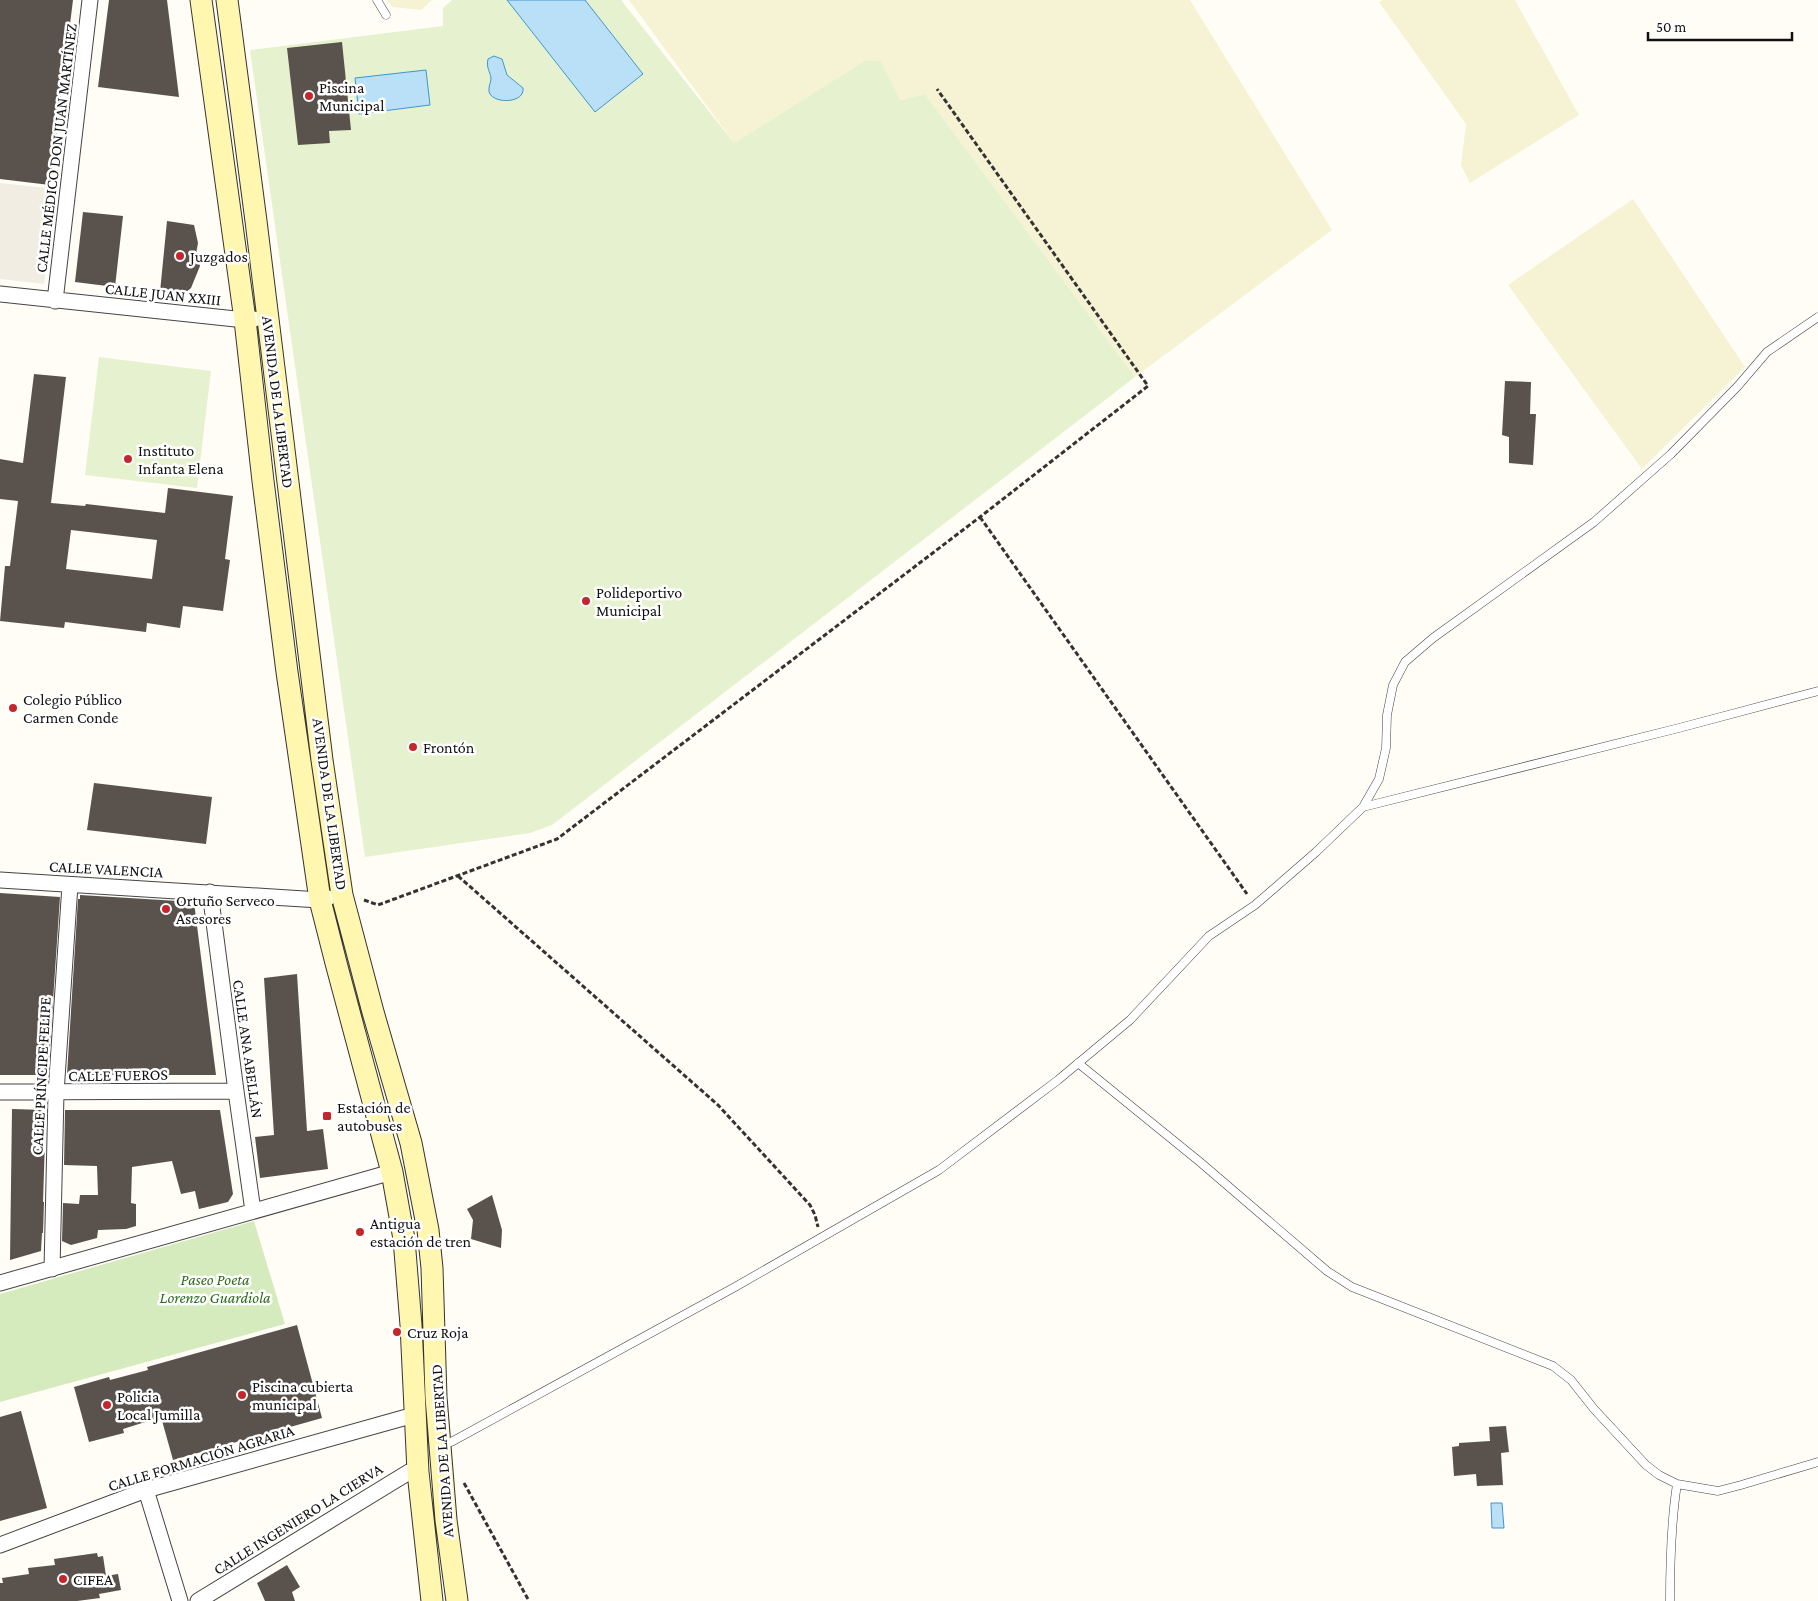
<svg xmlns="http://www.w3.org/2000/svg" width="1818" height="1601" font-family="'Crimson Pro',serif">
  <rect width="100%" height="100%" fill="#fffdf5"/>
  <path fill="#f6f3d4" d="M387 0H432L421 10 392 7Z
    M629 0H1190L1332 230 1135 377 925 94 900 100 881 61 866 60 734 143Z
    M1383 0H1515L1579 115 1470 183 1461 165 1466 124 1379 2Z
    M1633 199 1745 367 1642 469 1508 285Z"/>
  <path fill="#d5ebbd" d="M254 1221 285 1324 0 1402V1294Z"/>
  <path fill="#e6f2cf" d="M452 0H621L734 143 866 60 881 61 900 100 925 94 1135 377 552 825 530 833 365 857 250 50 443 26V8Z
    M99 357 211 371 197 488 85 475Z"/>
  <path fill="#f1ede2" d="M0 183 56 189 44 284 0 279Z"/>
  <path fill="#b9e0f7" stroke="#3f96cf" d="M507 0H585L643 74 595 112Z
    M494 56 502 59 507 75 523 88C525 103 496 104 490 94 487 89 491 83 491 78 490 71 486 68 488 59Z
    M426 70 430 105 359 114 355 78Z
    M1491 1503H1502L1504 1528H1492Z"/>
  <path fill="#5a524d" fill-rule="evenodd" d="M0 0H73L50 185 0 179Z
    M109 0H167L179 97 98 87Z
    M342 42 351 130 329 131 330 143 298 145 287 48Z
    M83 212 123 216 115 287 75 282Z
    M167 221 194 225 198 243 196 254 200 266 191 288 184 294 160 292Z
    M34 374 66 377 51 503 85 506 86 504 165 513 168 488 233 496 225 559 230 560 223 611 183 606 180 628 147 623 146 632 65 622 64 628 0 621 5 566H10L18 501 0 499V459L23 463ZM71 530 157 540 152 579 66 569Z
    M1505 381 1531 382 1530 414H1536L1533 465 1509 463V437L1502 435Z
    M94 783 212 797 206 844 87 830Z
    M0 893 60 897 48 1075H0Z
    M80 895 194 902 216 1075H67L78 899H80Z
    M297 974 307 1131 323 1129 328 1169 260 1178 255 1137 274 1135 264 978Z
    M12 1109 46 1110 43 1202H44L43 1233H42L41 1251 10 1260Z
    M65 1110H220L233 1194 228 1202 199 1209 195 1191 181 1194 172 1161 132 1167 131 1203 136 1204V1226L126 1229 98 1230 97 1238 71 1245 62 1241 63 1203 79 1204 80 1195H98L97 1166 64 1165Z
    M492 1195 502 1230 501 1248 471 1239 473 1220 467 1209Z
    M297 1325 322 1418 173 1460 161 1417 123 1429 124 1433 89 1442 74 1387 109 1377 110 1380 148 1370 147 1367Z
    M21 1411 47 1508 0 1521V1417Z
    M1506 1426 1509 1452 1501 1453 1503 1485 1477 1486 1476 1474 1454 1476 1452 1447 1459 1446V1443L1490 1441 1489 1427Z
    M97 1553 98 1557 103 1556 106 1576 118 1574 121 1590 99 1594 100 1598 77 1601H0V1583H3L2 1578 29 1574 28 1568 55 1565 54 1559Z
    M287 1565 300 1587 292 1592 295 1601H265L257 1583Z"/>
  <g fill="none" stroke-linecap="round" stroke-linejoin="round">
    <defs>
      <path id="lane" d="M377 0 386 15
        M1363 807 1679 728 1818 691
        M1078 1063 1200 1162 1327 1271 1352 1287 1553 1366 1571 1380 1594 1409 1646 1465 1659 1475 1677 1484 1718 1491 1741 1485 1818 1462
        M441 1446 453 1441 735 1287 939 1170 1058 1080 1130 1020 1209 936 1255 905 1316 852 1363 807 1379 779 1386 748 1387 715 1393 685 1405 662 1433 638 1594 522 1671 454 1737 387 1767 352 1818 317
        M1670 1601C1670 1561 1671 1523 1677 1484"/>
      <path id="street" d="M0 294 245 320 254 319
        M55 301 90 0
        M0 880 320 900 328 898
        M210 892 236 1091 253 1211
        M0 1092 236 1091
        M52 1269 56 1093 70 885
        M0 1283 392 1172
        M146 1490 180 1601
        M0 1545 146 1490 414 1415
        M198 1601 409 1472H418"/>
      <path id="secondary" d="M201 0 245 320 263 481 287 672 320 900 336 963 392 1172 404 1239 411 1325 418 1472 432 1601
        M227 0 256 221 322 760 342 895 373 1012 411 1143 428 1230 432 1268 436 1397 440 1446 446 1520 457 1601"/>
    </defs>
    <use href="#lane" stroke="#444" stroke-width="9"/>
    <use href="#street" stroke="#444" stroke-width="17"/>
    <use href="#secondary" stroke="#333" stroke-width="23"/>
    <path stroke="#333" stroke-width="3" stroke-dasharray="5 2.5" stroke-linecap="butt" d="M980 517 1247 894
      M458 876 718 1105 810 1205 815 1215 818 1227
      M364 900 378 905 557 839 980 517 1148 386 937 89
      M464 1483 529 1601"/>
    <use href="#lane" stroke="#fff" stroke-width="8"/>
    <use href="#street" stroke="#fff" stroke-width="15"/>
    <use href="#secondary" stroke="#fff6b0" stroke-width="21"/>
  </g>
  <g fill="#c4262e" stroke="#fff" stroke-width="2">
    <circle cx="309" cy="96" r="5"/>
    <circle cx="180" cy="256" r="5"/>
    <circle cx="128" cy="459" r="5"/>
    <circle cx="586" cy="601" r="5"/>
    <circle cx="13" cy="708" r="5"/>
    <circle cx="413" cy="747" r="5"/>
    <circle cx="166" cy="909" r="5"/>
    <rect x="322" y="1111" width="10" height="10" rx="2.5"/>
    <circle cx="360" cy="1232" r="5"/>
    <circle cx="397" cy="1332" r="5"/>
    <circle cx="242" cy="1395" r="5"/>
    <circle cx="107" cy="1405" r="5"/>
    <circle cx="63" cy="1579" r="5"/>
  </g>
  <g text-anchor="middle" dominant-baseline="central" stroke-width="5" stroke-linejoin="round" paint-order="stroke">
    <g font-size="16" fill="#111" stroke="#fff" text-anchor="start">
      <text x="319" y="87">Piscina<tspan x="319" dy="18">Municipal</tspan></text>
      <text x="190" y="256">Juzgados</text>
      <text x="138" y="450">Instituto<tspan x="138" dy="18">Infanta Elena</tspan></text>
      <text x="596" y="592">Polideportivo<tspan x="596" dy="18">Municipal</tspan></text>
      <text x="23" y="699">Colegio Público<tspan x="23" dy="18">Carmen Conde</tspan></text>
      <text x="423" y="747">Frontón</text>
      <text x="176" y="900">Ortuño Serveco<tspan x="176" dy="18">Asesores</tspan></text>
      <text x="337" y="1107">Estación de<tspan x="337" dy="18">autobuses</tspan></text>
      <text x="370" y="1223">Antigua<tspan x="370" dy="18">estación de tren</tspan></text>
      <text x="407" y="1332">Cruz Roja</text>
      <text x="252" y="1386">Piscina cubierta<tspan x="252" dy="18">municipal</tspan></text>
      <text x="117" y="1396">Policia<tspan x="117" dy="18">Local Jumilla</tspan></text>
      <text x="73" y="1579">CIFEA</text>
    </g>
    <g font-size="16" fill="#111" stroke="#fff">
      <text transform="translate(56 148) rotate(-83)">CALLE MÉDICO DON JUAN MARTÍNEZ</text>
      <text transform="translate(163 294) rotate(6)">CALLE JUAN XXIII</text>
      <text transform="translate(278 402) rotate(83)">AVENIDA DE LA LIBERTAD</text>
      <text transform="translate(330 804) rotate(82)">AVENIDA DE LA LIBERTAD</text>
      <text transform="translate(106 869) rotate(3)">CALLE VALENCIA</text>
      <text transform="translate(248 1049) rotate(82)">CALLE ANA ABELLÁN</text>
      <text transform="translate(118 1075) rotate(-1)">CALLE FUEROS</text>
      <text transform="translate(41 1076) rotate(-87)">CALLE PRÍNCIPE FELIPE</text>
      <text transform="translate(442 1451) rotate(-94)">AVENIDA DE LA LIBERTAD</text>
      <text transform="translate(201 1458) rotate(-17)">CALLE FORMACIÓN AGRARIA</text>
      <text transform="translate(298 1519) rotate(-32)">CALLE INGENIERO LA CIERVA</text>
    </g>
    <g font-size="16" font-style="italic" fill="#2f6b1f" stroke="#fff">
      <text x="215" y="1279">Paseo Poeta<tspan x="215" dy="18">Lorenzo Guardiola</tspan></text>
    </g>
  </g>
  <path d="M1648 32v8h144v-8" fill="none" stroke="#111111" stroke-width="2.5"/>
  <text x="1656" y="32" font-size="15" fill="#111111" stroke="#ffffff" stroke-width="4" paint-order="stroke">50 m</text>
</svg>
